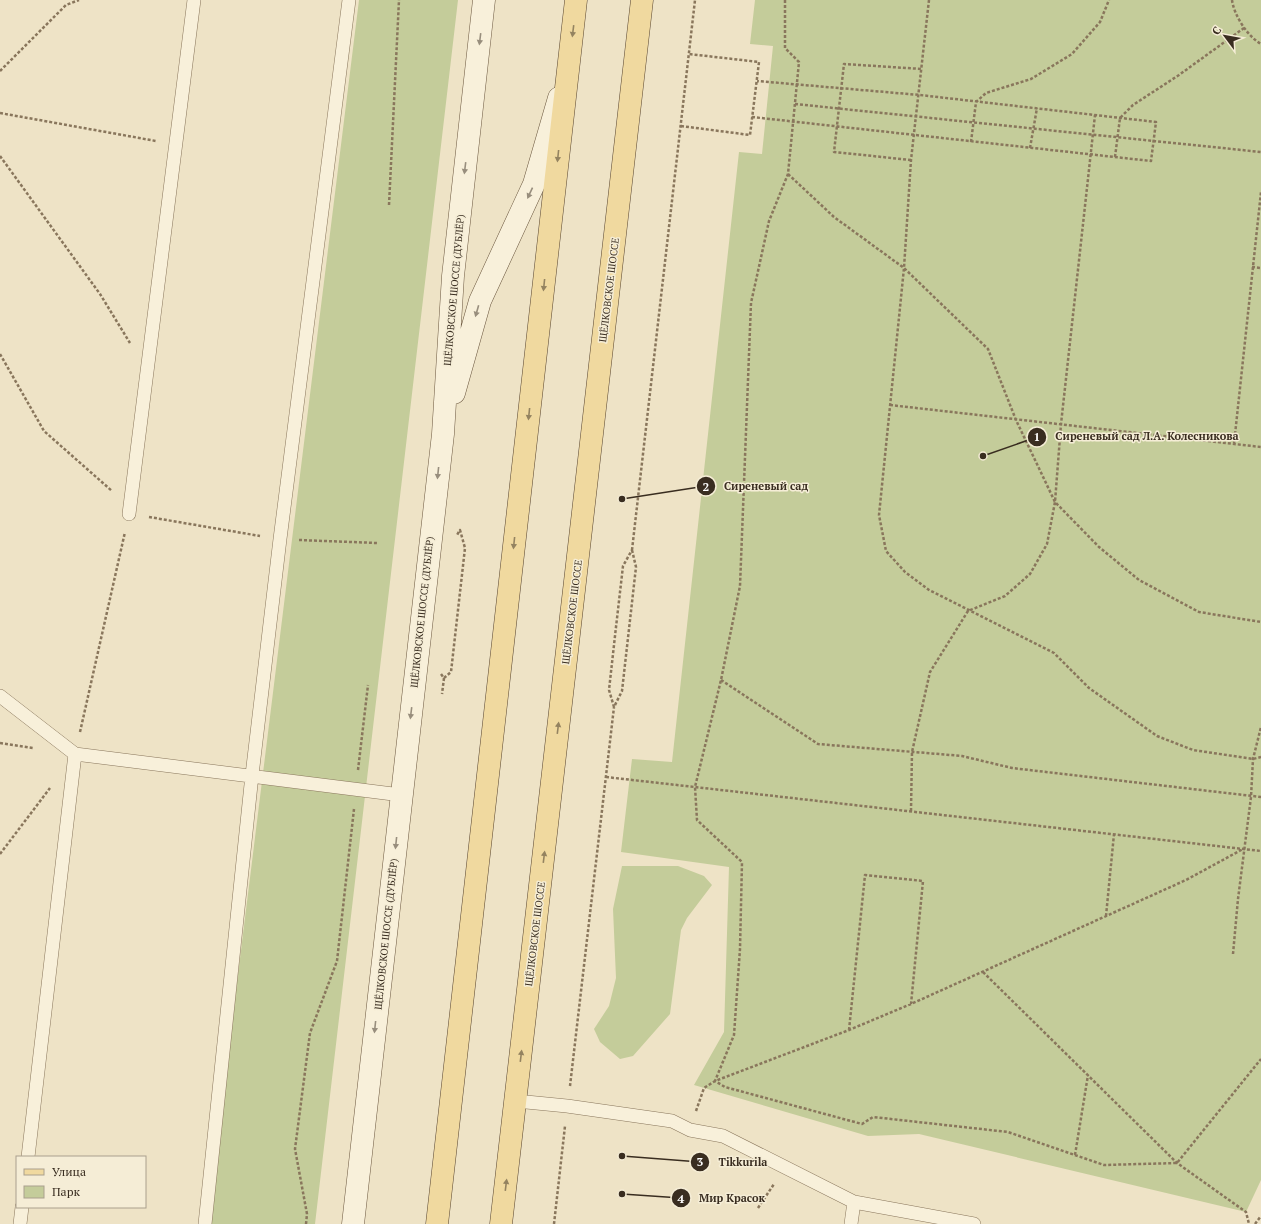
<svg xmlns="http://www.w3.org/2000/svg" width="1261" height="1224" font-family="'PT Serif',serif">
  <rect width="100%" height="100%" fill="#eee3c6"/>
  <path fill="#c4cc9a" d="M359 0H458L315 1224H207Z
    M755 0H1261V1180L1246 1212 919 1134 868 1136 694 1085 724 1032 729 867 621 852 632 759 672 762 739 152 762 154 773 46 750 44Z
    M622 866H678L704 876 712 885 687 918 681 930 670 1014 633 1056 620 1059 600 1042 594 1029 609 1006 616 978 613 909Z"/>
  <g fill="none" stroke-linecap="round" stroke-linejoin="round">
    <defs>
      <path id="lane" d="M129 514 194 0
        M0 696 75 754 401 795
        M516 1101 567 1106 672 1121 690 1130 723 1136 854 1202
        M28 1157 75 754
        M20 1224 22 1207
        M205 1224 252 775 280 539 349 0
        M851 1224 854 1202 974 1224"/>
      <path id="secondary" d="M454 393 480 301 534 184 559 98
        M353 1224 443 434 453 276 484 0"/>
      <path id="primary" d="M437 1224 576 0
        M501 1224 642 0"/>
    </defs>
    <use href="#lane" stroke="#89765c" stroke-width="14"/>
    <use href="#secondary" stroke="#6b573f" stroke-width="23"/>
    <use href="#primary" stroke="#574430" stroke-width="23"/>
    <path stroke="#89765c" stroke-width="2.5" stroke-dasharray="3 2" stroke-linecap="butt" d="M785 0V48L799 62 788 174 769 221 751 303 740 586 721 680 695 787 697 820 742 862 740 949 734 1035 715 1081 725 1087 862 1124 873 1117 1008 1132 1104 1165 1177 1163 1261 1059
      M929 0 911 160 904 268 879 515 886 551 905 572 929 590 1054 653 1089 688 1157 736 1193 750 1253 759 1261 757
      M1232 0C1234 15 1247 36 1261 44
      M0 71 66 5 79 0
      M795 104 1261 152
      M0 113 156 141
      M752 117 1151 161 1156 122 920 95 757 81
      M681 126 750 135 759 62 689 54
      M971 142 976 102 986 93 1031 79 1072 54 1100 22 1109 0
      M1030 148 1037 108
      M0 156 100 294 130 343
      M1115 157 1120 118 1133 105 1179 75 1244 28
      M911 160 834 152 844 64 922 69
      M788 174 834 217 904 268 988 349 1016 420 1055 502 1099 547 1139 580 1199 612 1261 622
      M389 205 399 0
      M1252 267 1261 268
      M0 354 44 431 112 491
      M890 405 1261 447
      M1234 444 1261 192
      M149 517 260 536
      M299 540 377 543
      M632 550 695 0
      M632 550 636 567 622 691 614 707 609 690 616 627 623 566Z
      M441 674 444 678 442 694
      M444 678 451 672 465 548 460 530 457 535
      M721 680 818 744 962 756 1012 768 1261 797
      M80 732 125 532
      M0 743 33 748
      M358 770 368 685
      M606 777 1261 851
      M911 811 912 752 930 672 968 611 1005 596 1030 574 1047 544 1055 502 1061 424 1095 115
      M0 854 50 788
      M1106 916 1114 834
      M1233 954 1238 899 1251 797 1253 759 1261 727
      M983 972 1177 1163 1246 1212 1249 1224
      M849 1030 865 875 923 881 911 1004
      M570 1086 614 707
      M696 1111 704 1088 715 1081 849 1030 911 1004 1186 880 1243 849
      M1075 1155 1088 1075
      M758 1208 774 1184
      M306 1224 307 1214 295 1149 310 1033 337 961 354 809
      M554 1224 565 1126
      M1255 1224 1261 1216"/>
    <use href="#lane" stroke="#f8f0da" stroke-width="13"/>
    <use href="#secondary" stroke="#f8f0da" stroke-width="22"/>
    <use href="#primary" stroke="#f0d99f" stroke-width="22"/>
  </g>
  <defs><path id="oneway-solid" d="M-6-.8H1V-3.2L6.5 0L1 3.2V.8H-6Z"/></defs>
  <g fill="#948360">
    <use href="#oneway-solid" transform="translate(573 31) rotate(97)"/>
    <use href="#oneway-solid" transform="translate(558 156) rotate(96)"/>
    <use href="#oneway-solid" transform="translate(544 285) rotate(96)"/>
    <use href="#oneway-solid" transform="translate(529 414) rotate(96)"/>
    <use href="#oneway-solid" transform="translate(514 543) rotate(96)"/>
    <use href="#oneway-solid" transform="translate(558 728) rotate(-83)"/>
    <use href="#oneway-solid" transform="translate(544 857) rotate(-83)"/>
    <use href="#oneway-solid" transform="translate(521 1056) rotate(-83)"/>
    <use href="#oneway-solid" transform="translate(506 1185) rotate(-83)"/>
  </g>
  <g fill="#988e7d">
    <use href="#oneway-solid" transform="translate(480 39) rotate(97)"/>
    <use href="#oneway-solid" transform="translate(465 168) rotate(97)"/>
    <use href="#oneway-solid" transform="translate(530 193) rotate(115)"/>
    <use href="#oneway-solid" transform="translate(477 311) rotate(106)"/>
    <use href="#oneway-solid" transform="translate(438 473) rotate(96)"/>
    <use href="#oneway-solid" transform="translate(411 713) rotate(97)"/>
    <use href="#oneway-solid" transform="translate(396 843) rotate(96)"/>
    <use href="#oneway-solid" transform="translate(375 1027) rotate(96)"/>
  </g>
  <g text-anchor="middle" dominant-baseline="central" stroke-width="3" stroke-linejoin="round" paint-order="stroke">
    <g font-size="10" fill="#392d20" stroke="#f5edd6">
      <text transform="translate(454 290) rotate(-85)">ЩЁЛКОВСКОЕ ШОССЕ (ДУБЛЁР)</text>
      <text transform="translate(609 290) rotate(-83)">ЩЁЛКОВСКОЕ ШОССЕ</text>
      <text transform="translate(422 612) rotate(-84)">ЩЁЛКОВСКОЕ ШОССЕ (ДУБЛЁР)</text>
      <text transform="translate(572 612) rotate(-83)">ЩЁЛКОВСКОЕ ШОССЕ</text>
      <text transform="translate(386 934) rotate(-84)">ЩЁЛКОВСКОЕ ШОССЕ (ДУБЛЁР)</text>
      <text transform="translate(535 934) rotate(-83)">ЩЁЛКОВСКОЕ ШОССЕ</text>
    </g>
  </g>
  <path fill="none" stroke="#392d20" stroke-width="1.5" d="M983 456L1037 437M622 499L706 486M622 1156L700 1162M622 1194L681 1198"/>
  <g fill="#392d20" stroke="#f5edd6" stroke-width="1.5">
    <circle cx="983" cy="456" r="4"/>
    <circle cx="622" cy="499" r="4"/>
    <circle cx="622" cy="1156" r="4"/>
    <circle cx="622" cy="1194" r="4"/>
    <circle cx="1037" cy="437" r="10"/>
    <circle cx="706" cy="486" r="10"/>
    <circle cx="700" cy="1162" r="10"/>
    <circle cx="681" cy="1198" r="10"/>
  </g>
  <g font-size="12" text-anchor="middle" font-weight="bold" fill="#fff">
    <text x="1037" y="441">1</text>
    <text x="706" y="491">2</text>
    <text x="700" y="1166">3</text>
    <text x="681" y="1203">4</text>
  </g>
  <g font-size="11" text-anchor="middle" font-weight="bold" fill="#392d20" stroke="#f5edd6" stroke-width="3" stroke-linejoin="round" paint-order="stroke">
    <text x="1147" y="440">Сиреневый сад Л.А. Колесникова</text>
    <text x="766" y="490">Сиреневый сад</text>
    <text x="743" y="1166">Tikkurila</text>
    <text x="732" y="1202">Мир Красок</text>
  </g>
  <rect x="16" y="1156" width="130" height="52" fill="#f5edd6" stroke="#aaa08d"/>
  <rect x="24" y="1169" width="20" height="6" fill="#f0d99f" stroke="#aaa08d"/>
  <text x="52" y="1176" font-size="12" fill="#392d20">Улица</text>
  <rect x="24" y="1186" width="20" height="12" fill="#c4cc9a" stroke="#aaa08d"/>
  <text x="52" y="1196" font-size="12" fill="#392d20">Парк</text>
  <g transform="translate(1225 36) rotate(302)" stroke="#f5edd6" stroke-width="3" paint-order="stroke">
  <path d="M0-3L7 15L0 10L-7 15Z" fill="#392d20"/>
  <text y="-6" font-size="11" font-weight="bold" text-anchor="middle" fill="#392d20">С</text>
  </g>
</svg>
